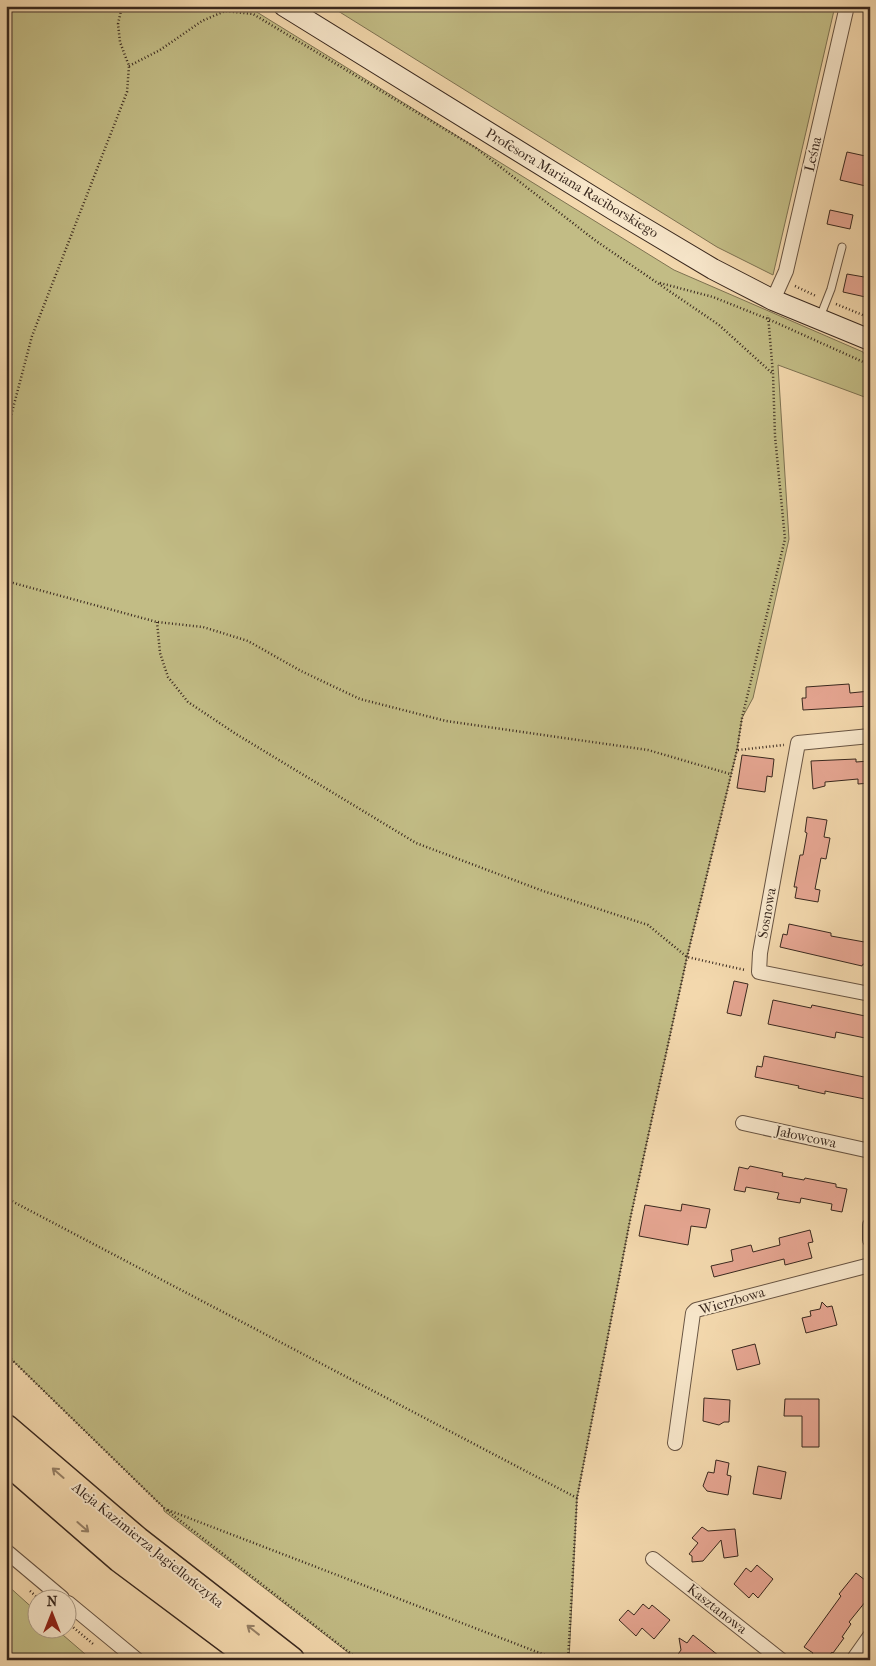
<svg xmlns="http://www.w3.org/2000/svg" width="876" height="1666" font-family="'IM FELL French Canon',serif">
  <rect width="100%" height="100%" fill="#f3d8ad"/>
  <filter id="stains"><feTurbulence type="fractalNoise" baseFrequency=".004" numOctaves="4"/><feColorMatrix values="0 0 0 0 .2 0 0 0 0 .09 0 0 0 0 .02 0 0 0 .5 -.17"/></filter>
  <radialGradient id="worn" r=".72"><stop offset=".6" stop-color="#630" stop-opacity="0"/><stop offset="1" stop-color="#630" stop-opacity=".3"/></radialGradient>
  <path fill="#c2bc85" stroke="#7e7252" d="M6 6H247L674 270 863 352 870 364V399L778 365 789 539 753 698 742 718 737 750 687 957 631 1215 577 1498 569 1660H358L164 1511V1508L6 1354Z
    M330 6H835L773 275 717 247Z
    M6 1584 37 1612 38 1628 56 1629 92 1660H6Z"/>
  <path fill="#e6a692" stroke="#39281e" d="M847 152 870 157V187L840 180Z
    M830 210 853 215 850 229 827 224Z
    M847 274 870 278V298L843 292Z
    M849 684 850 693 870 691V706L803 710 802 698H806V687Z
    M742 755 774 759 772 777 767 776 765 792 737 788Z
    M856 759V762L870 761V783L858 784V779L825 782V786L813 789 811 761Z
    M807 817 827 820 824 837 830 838 826 859 821 858 815 889 820 890 818 902 795 898 797 887H794L800 855H803L807 833 805 832Z
    M789 924 831 933V936L870 943V965L863 964 862 966 780 947 783 934 787 935Z
    M734 981 748 984 741 1016 727 1013Z
    M773 1000 811 1008 812 1005 870 1017V1039L836 1032 835 1038 768 1024Z
    M764 1056 869 1078 867 1088 870 1089V1100L825 1091V1094L798 1088 799 1086 755 1077 757 1066 762 1067Z
    M750 1166 783 1173 782 1176 804 1180 805 1178 836 1184V1187L847 1189 842 1212 831 1210 832 1204 816 1201 801 1198 800 1203 777 1199 779 1193 746 1187 745 1192 734 1190 739 1167 748 1169Z
    M682 1204 710 1209 706 1228 691 1226 688 1245 639 1236 645 1205 681 1211Z
    M810 1230 813 1242 808 1243 812 1258 785 1265 784 1259 714 1277 711 1266 733 1261 731 1250 751 1245 753 1252 780 1245 779 1238Z
    M822 1302 827 1307 832 1306 837 1325 806 1333 802 1318 811 1316 810 1311 820 1309Z
    M755 1344 760 1364 737 1370 732 1350Z
    M704 1398 730 1400 729 1422H724L719 1425 703 1421Z
    M785 1399H819V1447H802V1416H784Z
    M716 1460 729 1463 727 1475 731 1476 728 1495 707 1491 703 1486 708 1472 714 1473Z
    M758 1466 786 1472 781 1499 753 1494Z
    M702 1527 708 1531 735 1529 738 1556 724 1558 721 1540 703 1561 692 1562V1556L689 1554 698 1543 692 1538Z
    M757 1565 773 1579 758 1598 753 1593 749 1598 734 1584 746 1568 751 1572Z
    M856 1573 870 1584V1596L849 1622 851 1624 842 1637 844 1638 833 1653 832 1652 826 1660H808L813 1653 804 1647 841 1596 839 1594Z
    M643 1604 649 1609 652 1605 670 1620 654 1639 642 1628 636 1636 619 1620 628 1610 634 1615Z
    M693 1635 724 1660H674L681 1650 679 1638 687 1643Z"/>
  <g fill="none" stroke-linecap="round" stroke-linejoin="round">
    <defs>
      <path id="service" d="M820 317 831 289 842 247"/>
      <path id="minor" d="M773 300 786 271 847 6
        M870 736 798 743 760 953 759 972 870 994
        M743 1123 870 1151
        M870 1225V1240
        M675 1443 693 1313 696 1310 870 1265
        M6 1551 62 1598
        M653 1559 781 1660
        M68 1603 137 1660
        M853 1660 870 1636"/>
      <path id="secondary" d="M284 6 614 210 713 269 773 300 870 340"/>
      <path id="motorway" d="M6 1428 137 1540 291 1660
        M6 1460 120 1559 255 1660"/>
    </defs>
    <use href="#service" stroke="#685442" stroke-width="9"/>
    <use href="#minor" stroke="#685442" stroke-width="16"/>
    <use href="#secondary" stroke="#39281e" stroke-width="22"/>
    <use href="#motorway" stroke="#39281e" stroke-width="29"/>
    <path stroke="#39281e" stroke-width="2.5" stroke-dasharray="1 2.5" stroke-linecap="butt" d="M129 66 160 50 202 21 225 11 253 14 476 148 596 241 719 325 772 373
      M660 283 713 297 768 319 870 365
      M795 286 816 296
      M836 304 870 318
      M6 435 32 336 127 92 129 66 120 42 118 24 122 6
      M6 581 157 622 203 627 248 641 301 671 360 699 446 721 648 750 730 774
      M157 622 160 653 168 677 188 702 236 734 416 843 543 891 648 925 687 957 745 970
      M738 750 784 745
      M6 1198 577 1498
      M6 1354 164 1508 359 1660
      M168 1510 558 1660
      M30 1591 38 1598
      M68 1623 93 1644
      M568 1660 577 1498 631 1215 687 957 737 750 742 718 785 539 775 436 773 374 768 315"/>
    <use href="#service" stroke="#f7e6ca" stroke-width="7"/>
    <use href="#minor" stroke="#f7e6ca" stroke-width="14"/>
    <use href="#secondary" stroke="#f7e6ca" stroke-width="20"/>
    <use href="#motorway" stroke="#f3d8ad" stroke-width="26"/>
  </g>
  <defs><path id="oneway-shaft" d="M-6 0H5M1.5-3L5.5 0L1.5 3" fill="none" stroke-width="1.6" stroke-linecap="round" stroke-linejoin="round" transform="scale(1.25)"/></defs>
  <g stroke="#968066">
    <use href="#oneway-shaft" transform="translate(58 1473) rotate(-139)"/>
    <use href="#oneway-shaft" transform="translate(83 1527) rotate(41)"/>
    <use href="#oneway-shaft" transform="translate(253 1630) rotate(-142)"/>
  </g>
  <g text-anchor="middle" dominant-baseline="central" stroke-width="4" stroke-linejoin="round" paint-order="stroke">
    <g font-size="14" fill="#39281e" stroke="#f7e6ca">
      <text transform="translate(813 154) rotate(-77)">Leśna</text>
      <text transform="translate(572 183) rotate(31)">Profesora Mariana Raciborskiego</text>
      <text transform="translate(767 913) rotate(-80)">Sosnowa</text>
      <text transform="translate(806 1137) rotate(12)">Jałowcowa</text>
      <text transform="translate(732 1301) rotate(-16)">Wierzbowa</text>
      <text transform="translate(148 1545) rotate(39)">Aleja Kazimierza Jagiellończyka</text>
      <text transform="translate(717 1609) rotate(38)">Kasztanowa</text>
    </g>
  </g>
  <rect width="876" height="1666" fill="none" stroke="#f3d8ad" stroke-width="25"/>
  <rect x="8" y="8" width="861" height="1651" fill="none" stroke="#39281e" stroke-width="2.5"/>
  <rect x="12" y="12" width="851" height="1641" fill="none" stroke="#39281e"/>
  <g transform="translate(52 1614)"><circle r="24" fill="#f7e6ca" stroke="#ab9a85"/>
  <path d="M0-4L9 19L0 12L-9 19Z" fill="#8f2418"/>
  <text y="-8" font-size="14" font-weight="bold" text-anchor="middle" fill="#39281e">N</text>
  </g>
  <rect width="100%" height="100%" filter="url(#stains)"/>
  <rect width="100%" height="100%" fill="url(#worn)"/>
</svg>
